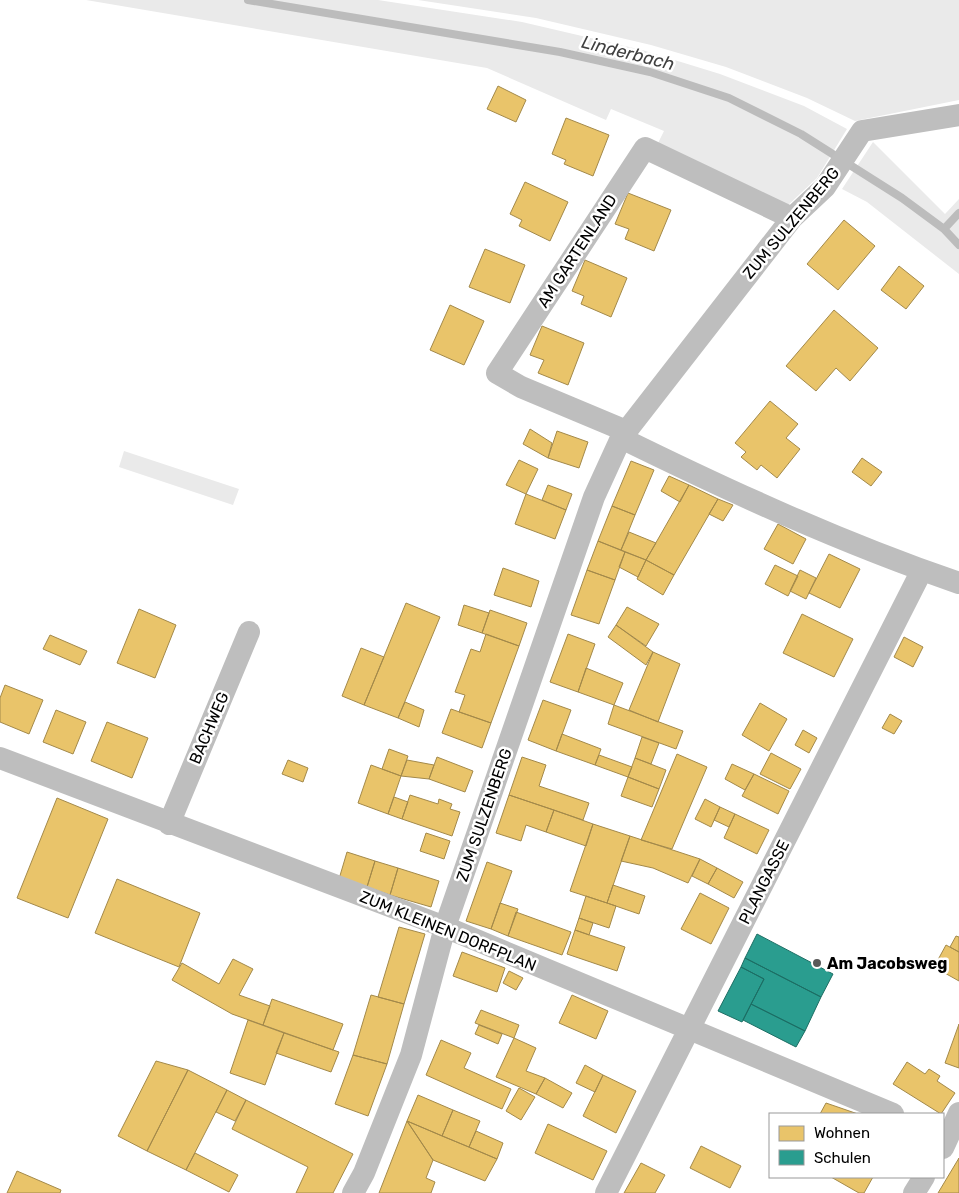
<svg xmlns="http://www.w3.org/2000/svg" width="959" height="1193" font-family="Rubik,sans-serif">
  <rect width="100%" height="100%" fill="#fff"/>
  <path fill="#eaeaea" d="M86 0H378L522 22 642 50 720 74 804 106 847 129 817 178 787 206 658 143 664 131 611 109 606 120 487 68Z
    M418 0H959V100L855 121 807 98 726 67 651 45 536 18Z
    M873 142 945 214 959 199V274L867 202 842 189Z
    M124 451 239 489 233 505 119 467Z"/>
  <path fill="#e9c46a" stroke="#a3894a" d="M498 86 526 100 516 122 487 109Z
    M566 118 609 135 593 176 564 164 566 160 552 154Z
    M525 182 568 202 550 241 519 226 522 220 510 214Z
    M628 193 671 210 654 251 625 239 629 229 615 224Z
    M844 220 875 246 838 290 807 264Z
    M485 249 525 265 510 303 469 287Z
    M585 260 627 278 611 317 581 304 584 296 572 291Z
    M899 266 924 286 906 309 881 290Z
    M450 305 484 321 464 365 430 350Z
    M834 310 878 348 850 381 836 368 816 391 786 366Z
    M542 326 584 343 568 385 538 373 544 360 530 355Z
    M770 401 798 424 786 438 800 449 777 478 761 465 757 470 741 457 746 452 735 443Z
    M530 429 552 443 548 458 523 444Z
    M557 431 588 442 579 468 548 458Z
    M862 458 882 472 871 486 852 472Z
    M519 460 538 469 526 494 506 485Z
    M631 461 654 470 635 515 612 506Z
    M669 476 689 485 680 502 661 491Z
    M548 485 572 494 566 510 542 500Z
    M689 485 718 499 674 575 646 560Z
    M526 494 566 510 555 539 515 524Z
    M718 499 733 505 723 521 709 514Z
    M612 506 635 515 621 550 598 541Z
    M778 524 806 539 793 564 764 549Z
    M629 532 656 543 646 560 621 550Z
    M598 541 625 552 615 580 587 570Z
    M625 552 646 560 638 577 619 567Z
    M829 554 860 569 840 608 809 593Z
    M646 560 674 575 663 595 637 579Z
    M775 565 798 576 788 596 765 584Z
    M503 568 539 581 531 607 494 595Z
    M587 570 615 580 599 624 571 615Z
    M800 570 816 578 806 599 790 591Z
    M406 603 440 617 398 718 364 705Z
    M464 605 489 613 482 633 458 625Z
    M627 607 659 624 646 646 616 625Z
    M139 609 176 625 155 678 117 663Z
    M490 610 527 623 519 646 482 633Z
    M802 614 853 639 834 677 783 653Z
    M616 625 653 652 646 665 608 637Z
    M486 634 519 646 491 723 459 712 465 695 455 692 471 649 480 652Z
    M568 634 595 644 578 692 550 682Z
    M50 635 87 651 80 665 43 649Z
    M904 637 923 647 913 667 894 657Z
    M361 648 384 657 364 705 342 696Z
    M653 652 680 664 658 722 629 710Z
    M586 668 623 683 614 705 578 692Z
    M5 685 43 700 29 734 0 722V698Z
    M543 700 571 710 556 751 528 740Z
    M405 702 424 710 419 727 398 718Z
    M760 703 787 719 769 751 742 735Z
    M614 705 683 731 676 749 608 724Z
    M451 709 491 723 482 748 442 733Z
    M56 710 86 722 73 754 43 742Z
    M890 714 902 721 894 734 882 728Z
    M107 722 148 738 132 778 91 761Z
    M803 730 817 738 809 753 795 745Z
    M562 734 601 749 595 765 556 751Z
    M642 737 659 743 651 764 635 758Z
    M389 749 408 756 401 776 382 769Z
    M771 753 801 769 790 789 760 774Z
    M677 754 707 767 672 849 641 840Z
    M599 755 632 767 628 777 595 765Z
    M437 757 473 771 465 792 429 779Z
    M522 757 546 765 539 786 589 803 583 820 509 795Z
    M635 758 666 770 659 789 628 777Z
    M288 760 308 768 303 782 282 774Z
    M407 760 434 765 429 779 401 776Z
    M732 764 754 774 745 790 725 779Z
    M371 765 401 776 388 814 358 803Z
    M754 774 789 791 778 814 742 796Z
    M628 777 659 789 652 807 621 796Z
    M410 795 438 804 439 799 452 804 450 809 460 812 452 836 402 819Z
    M509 795 554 810 546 832 526 825 521 841 496 833Z
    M394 797 408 802 402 819 388 814Z
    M57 798 108 819 68 918 17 898Z
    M705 799 720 807 711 827 695 819Z
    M720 807 735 814 729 827 714 820Z
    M554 810 593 824 586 846 546 832Z
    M735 814 769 830 757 854 724 838Z
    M593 824 630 836 607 903 570 891Z
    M426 833 450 841 444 859 420 851Z
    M630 836 700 859 688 883 653 868 621 861Z
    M347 852 375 861 367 887 339 879Z
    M700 859 717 868 708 884 692 876Z
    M375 861 398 868 390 895 367 887Z
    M487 862 512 871 491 929 466 921Z
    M398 868 439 881 431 907 390 895Z
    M717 868 743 882 734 898 708 884Z
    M117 879 200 913 179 967 95 933Z
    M613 885 645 896 639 914 607 903Z
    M700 893 729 908 711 944 681 929Z
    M586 896 616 906 609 928 579 918Z
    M500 903 518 909 508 936 491 929Z
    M516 912 571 932 562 955 508 936Z
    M579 918 593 923 589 935 575 930Z
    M399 927 425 934 404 1004 378 997Z
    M575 930 625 947 617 971 567 954Z
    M956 936 959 937V952L950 947Z
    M946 945 959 952V981L934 967Z
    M462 952 505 968 497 992 453 976Z
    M233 959 253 969 239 995 270 1006 263 1025 232 1014 172 980 182 963 219 984Z
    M509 971 523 978 516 990 503 983Z
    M371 995 404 1004 387 1064 353 1055Z
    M572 995 608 1011 596 1039 559 1023Z
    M272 999 343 1024 333 1050 263 1025Z
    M481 1010 519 1025 514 1038 475 1023Z
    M248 1020 284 1033 265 1085 230 1073Z
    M959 1024V1068L945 1063Z
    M479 1025 502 1034 498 1044 475 1034Z
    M284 1033 339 1052 331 1072 276 1053Z
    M514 1038 536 1048 526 1071 545 1078 536 1094 496 1077Z
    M441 1040 471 1053 464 1068 511 1089 502 1109 426 1075Z
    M353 1055 387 1064 368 1116 335 1104Z
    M156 1061 188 1070 147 1151 118 1136Z
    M907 1062 925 1074 929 1069 940 1076 937 1081 955 1093 941 1114 893 1084Z
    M585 1065 603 1075 595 1092 576 1083Z
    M188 1070 227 1090 186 1170 147 1151Z
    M603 1075 636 1091 616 1133 583 1116Z
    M545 1078 572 1093 563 1108 536 1094Z
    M519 1088 535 1097 521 1120 506 1111Z
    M227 1090 246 1100 235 1121 216 1112Z
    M418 1095 453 1110 442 1136 407 1121Z
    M246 1100 353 1154 333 1193H296L308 1167 232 1129Z
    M826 1103 858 1114H820Z
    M453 1110 480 1121 469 1147 442 1136Z
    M407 1121 497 1159 485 1181 433 1160Z
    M407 1121 433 1160 426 1178 435 1182 431 1193H379Z
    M548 1124 607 1151 593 1180 535 1153Z
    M476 1131 503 1143 497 1159 469 1147Z
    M701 1146 741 1166 730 1188 690 1168Z
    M195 1153 238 1175 229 1192 186 1170Z
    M959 1158V1193H938Z
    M641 1163 665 1175 655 1193H624Z
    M17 1171 61 1190 60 1193H7Z
    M831 1177H873L864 1193H859Z"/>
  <path fill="#2a9d8f" stroke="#1d6e64" d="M757 934 833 974 821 997 745 958Z
    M745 958 821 997 805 1031 751 1004 764 979 741 967Z
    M741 967 764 979 742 1022 718 1011Z
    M751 1004 805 1031 796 1047 743 1020Z"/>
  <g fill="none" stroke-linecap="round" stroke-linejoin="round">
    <path stroke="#bcbcbc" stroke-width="8" d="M248 0 560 52 650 72 729 98 801 134 902 198 944 229 959 245
      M944 229 959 213"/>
    <path stroke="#bebebe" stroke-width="22" d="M626 431 521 387 497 373 645 148 792 218
      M621 438C731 492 842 543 959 583
      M0 758 445 927 893 1114
      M169 824 249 632
      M943 1148 959 1113
      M353 1193 364 1173 411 1055 445 927 594 497 621 438 792 218 825 187 862 131 959 115
      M606 1193 922 570
      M914 1193 924 1177"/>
  </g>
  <circle fill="#595959" stroke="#fff" stroke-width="2" cx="817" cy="963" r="5"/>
  <g text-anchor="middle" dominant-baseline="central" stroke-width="5" stroke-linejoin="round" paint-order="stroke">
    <g font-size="16" fill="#000" stroke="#fff">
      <text transform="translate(791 223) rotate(-50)">ZUM SULZENBERG</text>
      <text transform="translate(577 251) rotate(-57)">AM GARTENLAND</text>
      <text transform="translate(209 728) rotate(-67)">BACHWEG</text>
      <text transform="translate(484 815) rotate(-71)">ZUM SULZENBERG</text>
      <text transform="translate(764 882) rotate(-63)">PLANGASSE</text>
      <text transform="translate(448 931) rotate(22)">ZUM KLEINEN DORFPLAN</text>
    </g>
    <g font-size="16" font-weight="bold" fill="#000" stroke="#fff" text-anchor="start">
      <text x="827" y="963">Am Jacobsweg</text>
    </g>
    <g font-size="18" font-style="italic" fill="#404040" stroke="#fff">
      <text transform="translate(628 53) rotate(14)">Linderbach</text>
    </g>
  </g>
  <rect x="769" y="1113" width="175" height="65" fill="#ffffff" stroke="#999999"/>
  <rect x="779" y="1126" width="25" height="15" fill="#e9c46a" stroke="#999999"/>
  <text x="814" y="1138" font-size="15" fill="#000000">Wohnen</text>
  <rect x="779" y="1150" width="25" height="15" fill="#2a9d8f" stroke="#999999"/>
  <text x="814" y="1163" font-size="15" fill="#000000">Schulen</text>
</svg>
